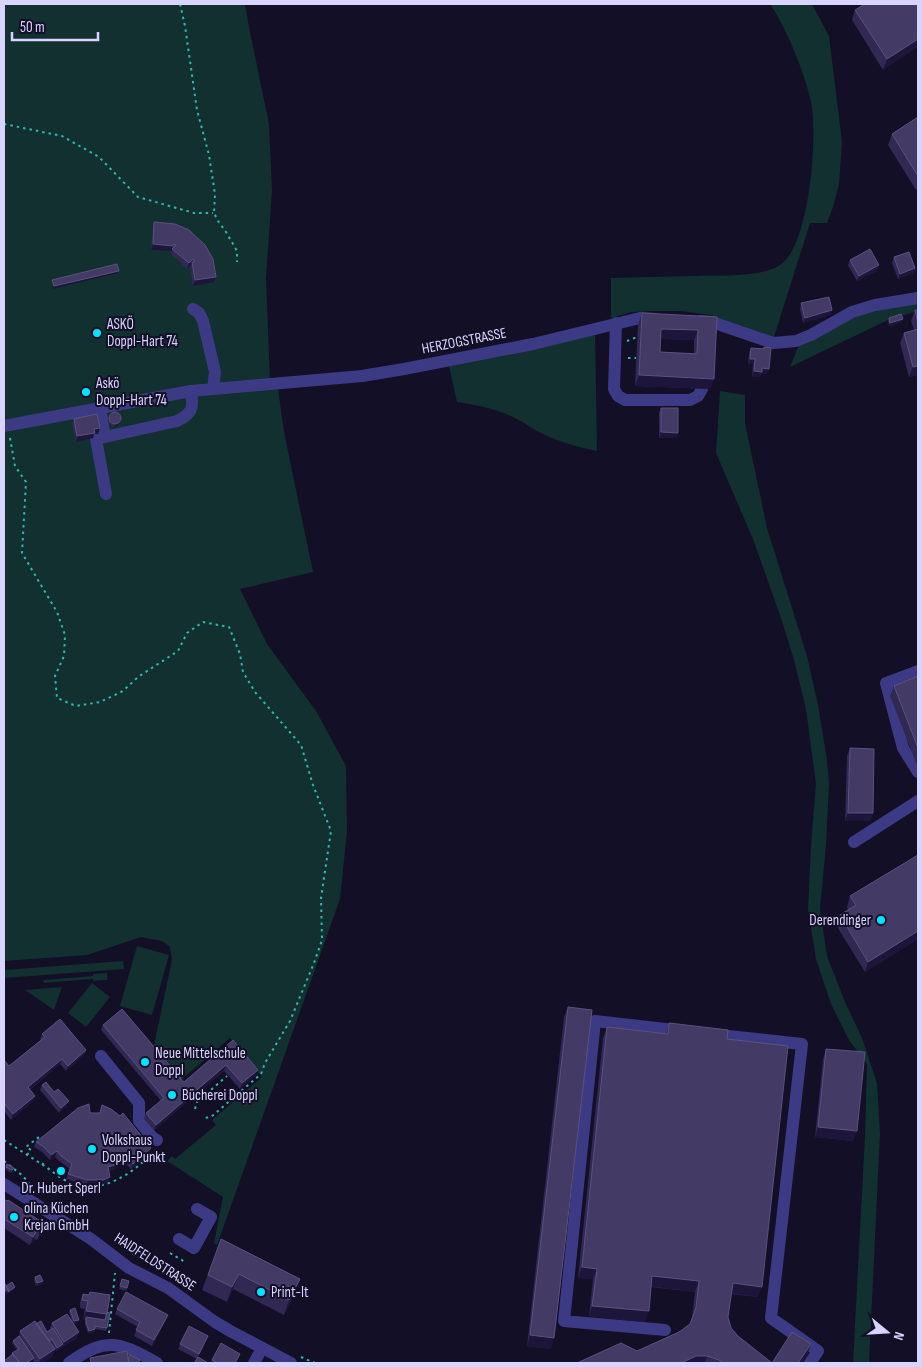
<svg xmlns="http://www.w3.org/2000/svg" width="922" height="1367" font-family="'Sofia Sans Condensed',sans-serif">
  <rect width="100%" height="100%" fill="#130f26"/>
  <path fill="#12302f" d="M4 4H245L249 27 269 124 272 191 266 278 270 381 191 395 278 388 284 432 313 572 240 589 267 644 316 711 346 766 347 831 340 899 217 1245 214 1243 223 1197 167 1161 172 1156 175 1159 216 1125 212 1120 262 1077 230 1038 182 1079 154 1045 172 960 170 947 162 941 141 937 87 955 4 961Z
    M770 4H812L829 36 842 142 839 184 833 207 827 223H810L774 337 710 315 682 311H652L632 312 611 318V278C638 277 666 277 694 276 718 275 760 278 780 265 810 246 818 134 811 102 805 74 786 27 770 4Z
    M918 303V311L888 320 790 367 799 345 863 312Z
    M595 332 597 451C578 447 559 442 541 433 534 430 528 425 521 421 501 410 479 405 457 402L449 366Z
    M720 391 745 395V423L767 528 807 656 818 705 827 760 829 783 826 845 820 909 827 956 845 1002 862 1038 877 1083 880 1134 869 1363H853L865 1136 867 1064 849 1040 831 1004 816 959 808 909 811 845 816 784 806 709 794 660 782 621 753 539 716 453Z
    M137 946 169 955 152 1015 120 1006Z
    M123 961 124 969 4 978V970Z
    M107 973V980L93 981V979L44 983 43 980 93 976V974Z
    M92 983 110 997 86 1027 68 1013Z
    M62 987 54 1010 25 990Z"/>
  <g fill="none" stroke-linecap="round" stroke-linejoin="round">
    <path stroke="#2fb8b0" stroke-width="2" stroke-dasharray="2.5 4" stroke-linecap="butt" d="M180 4 185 26 197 110 209 155 215 194 214 213 218 221 226 232 237 251V262
      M4 124 62 136 99 157 138 197 194 213H213
      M627 341 637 337
      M628 358H636
      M10 438 15 466 26 482 22 553 57 612 65 635 64 656 55 676 57 698 76 706 100 702 123 691 138 677 178 651 187 633 203 622 229 627 240 654 243 672 255 692 301 745 313 785 331 831 321 898 322 940 314 963 290 1021 265 1063 261 1074 211 1117 204 1118
      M195 1109 197 1102 227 1076
      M4 1140C18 1149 32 1158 46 1167 53 1172 61 1179 69 1182 102 1196 131 1174 154 1152
      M27 1155 31 1150 26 1147 39 1137
      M4 1161 23 1176 31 1186
      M42 1165 46 1160
      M127 1250 146 1262
      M170 1253 185 1262
      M109 1333 115 1273
      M301 1357 315 1363"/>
    <path stroke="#3d3a85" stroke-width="12" d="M193 309 199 313 203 321 215 372 213 389
      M701 321 712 322 773 343 796 341 811 335 852 312 875 305 918 298
      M616 323 614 389 618 396 625 400H690L698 396 702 389
      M100 408 105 437 96 439 106 494
      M4 426 191 391 362 376 404 369 533 344 640 318 656 319
      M105 437 177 421C192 414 194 408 191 391
      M918 671 886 683 903 748 918 772
      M854 842 918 801
      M710 1034 802 1044 771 1318 818 1351 810 1363
      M101 1056 139 1103V1121L153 1138 157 1140
      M4 1184 91 1239 129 1268 168 1288 215 1322 232 1332 291 1363
      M179 1239 194 1248 211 1217 197 1209
      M665 1330 564 1321 595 1021 683 1031
      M69 1363C107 1336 119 1342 157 1363
      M254 1363 262 1348"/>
  </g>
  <path fill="#312854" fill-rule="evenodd" d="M918 4 883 70 852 20 855 10Z
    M918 117V188L916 190 888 145 892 134Z
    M154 222 175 224 214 282 193 286 190 267 191 265 187 269 171 254 172 249V251L151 250 153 228Z
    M894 257 915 268 914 273 898 279 892 263Z
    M850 260 877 271 857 281 848 265Z
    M801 303 832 310 830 315 803 323 800 309Z
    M915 310H918V375L909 377 900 343 904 333 914 330 911 321Z
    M642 313 717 317 710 389 635 386 638 324ZM660 339 694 340V353L660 352Z
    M889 318 902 322 889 326 888 320Z
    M764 347 767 374H761L760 377H752L753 364H748L749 353 751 348 763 349Z
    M661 408 676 438H659V413Z
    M109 417 120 422 118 426 114 427 110 425 108 420Z
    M74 419 100 428 98 434H94L93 438 76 442 72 424Z
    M918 676V768L890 696 894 686Z
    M850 748 873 813 870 821H845L847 756Z
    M918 853V939L865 972 836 925 840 915 848 910 847 907 850 896 918 855Z
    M568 1007 551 1349 527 1346 564 1017Z
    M669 1023 727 1039 758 1297 731 1294 728 1317 731 1328 738 1336 772 1363 811 1344 807 1355 801 1363H577L637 1351 679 1332 690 1324 692 1318 695 1292 651 1287 645 1322 589 1316 593 1279 578 1278 603 1038 607 1027 666 1034Z
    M103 1025 184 1082 233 1040 256 1075 240 1089 224 1071 154 1130 144 1119 146 1113 161 1101 101 1030Z
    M42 1034 86 1050 84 1055 66 1071 60 1064 30 1090 35 1096 33 1101 11 1120 4 1111V1060L9 1066 41 1040 40 1039Z
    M826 1049 853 1141 815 1137 823 1059Z
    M42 1085 54 1092 67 1106 59 1113 40 1090Z
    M239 1097 247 1104 244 1106 238 1100Z
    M90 1113H100L150 1154 131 1169 125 1163 113 1170 109 1171 108 1182 101 1185H86L66 1179 70 1169 59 1161 55 1157 50 1160 42 1152 34 1147 36 1142Z
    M7 1164 13 1171 11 1173 5 1169Z
    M4 1199 42 1232 37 1240 34 1239 30 1245 4 1228Z
    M221 1239 294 1295 284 1315 233 1289 227 1302 202 1290Z
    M35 1277 43 1281 42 1284 36 1286 34 1280Z
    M122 1279 129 1281 126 1291 119 1289Z
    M90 1292 107 1312V1328L106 1331 95 1329 94 1332 88 1333 85 1324V1320L83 1319 85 1309 80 1308V1302L83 1294 88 1295Z
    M117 1309 166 1320 152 1346 134 1336 138 1327 115 1314Z
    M70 1310 79 1320 78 1322 74 1323 77 1338 56 1351 51 1342 50 1343 55 1349 52 1357 43 1363H35L33 1360 11 1355 12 1353 17 1350 12 1343 13 1341 19 1336 20 1331 36 1324 47 1332 51 1329 50 1328 52 1323 72 1321 69 1312Z
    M208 1336 197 1359 178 1349 180 1344Z
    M240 1354 236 1363H211L212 1360Z"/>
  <path fill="#1d163a" d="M918 39V47L883 70 887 59Z
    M153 244 173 246 172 251 151 250Z
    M193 259 191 265 187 269 189 263Z
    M879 265 877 271 857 281 859 276Z
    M915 268 914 273 898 279 900 274Z
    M119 271 118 273 53 289 54 286Z
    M216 277 214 282 193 286 195 280Z
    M832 310 830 315 803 323 805 318Z
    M903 319 902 322 889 326 890 323Z
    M661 329 698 330 694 340 657 339Z
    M750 359H755L753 364H748Z
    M918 366V375L909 377 913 367Z
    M762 368 769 369 767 374H761L760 377H752L754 371Z
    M639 375 714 379 710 389 635 386Z
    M121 420 118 426 114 427 115 424Z
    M100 428 98 434H94L93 438 76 442 77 436 94 429Z
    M661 432 678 433 676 438H659Z
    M848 813H873L870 821H845Z
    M918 931V939L865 972 868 962Z
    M86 1050 84 1055 66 1071 68 1066Z
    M62 1059 60 1064 26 1093 28 1087Z
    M226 1065 224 1071 154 1130 156 1125Z
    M258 1070 256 1075 240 1089 242 1083Z
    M35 1096 33 1101 11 1120 13 1114Z
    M69 1101 67 1106 59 1113 61 1108Z
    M818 1127 857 1131 853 1141 815 1137Z
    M151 1148 150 1154 131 1169 133 1164Z
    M57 1151 55 1157 50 1160 51 1155Z
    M127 1157 125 1163 113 1170 106 1172 108 1167Z
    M110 1177 108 1182 101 1185H86L88 1180Z
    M45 1224 42 1232 37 1240 40 1233Z
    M37 1231 34 1239 30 1245 33 1237Z
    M582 1267 597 1269 593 1279 578 1278Z
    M239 1274 233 1289 227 1302 232 1287Z
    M652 1276 699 1281 695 1292 648 1286Z
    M300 1279 294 1295 284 1315 289 1300Z
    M43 1281 42 1284 36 1286 37 1283Z
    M733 1283 762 1287 758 1297 729 1293Z
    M15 1287 14 1290 4 1296V1292L8 1289Z
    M592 1306 649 1311 645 1322 589 1316Z
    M86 1311 107 1314 104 1322 86 1317 85 1320 83 1319Z
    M168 1315 166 1320 152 1346 154 1340Z
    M79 1320 78 1322 73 1324 74 1321Z
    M95 1329 94 1332 88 1333 89 1331Z
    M79 1332 77 1338 56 1351 57 1348 63 1344 64 1342Z
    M530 1335 554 1338 551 1349 527 1346Z
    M811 1344 807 1355 801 1363H798Z
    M55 1349 52 1357 43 1363H39L40 1359Z
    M696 1356H707L705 1363H681Z
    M34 1358 33 1360 28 1363H26Z"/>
  <path fill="#433a66" stroke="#5a527e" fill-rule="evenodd" d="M865 4H918V39L887 59 855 10Z
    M918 117V176L892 134Z
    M154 222 175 224 189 230 205 245 213 259 216 277 195 280 192 262H195L193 259 189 263 172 249 176 245 174 244 173 246 153 244Z
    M870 249 879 265 859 276 850 260Z
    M909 252 915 268 900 274 894 257Z
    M117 264 119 271 54 286 52 280Z
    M829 297 832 310 805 318 801 303Z
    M915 310H918V323Z
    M642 313 717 317 714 379 639 375ZM661 329 698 330 697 354 660 352Z
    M901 314 903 319 890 323 889 318Z
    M918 329V366L913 367 904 333Z
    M764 347 771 348 769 369 762 368V372L754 371 755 359H750L751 348 764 349Z
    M661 408H678V433L661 432Z
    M109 418a6 6 0 1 1 12 0a6 6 0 1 1-12 0Z
    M97 414 100 428 94 429 95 433 77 436 74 419Z
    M918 676V748L894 686Z
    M850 748 874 749 873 813H848Z
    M918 855V931L868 962 840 915 856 905 850 896Z
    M568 1007 592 1010 554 1338 530 1335Z
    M122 1009 184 1082 233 1040 258 1070 242 1083 226 1065 156 1125 146 1113 164 1098 103 1025Z
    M60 1019 86 1050 68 1066 62 1059 28 1087 35 1096 13 1114 4 1103V1060L9 1066 45 1037 42 1034Z
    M669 1023 728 1030 727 1039 788 1046 762 1287 733 1283 728 1317 731 1328 738 1336 772 1363 792 1332 811 1344 798 1363H724L719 1360 707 1356H696L681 1363H577L621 1343 637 1351 679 1332 690 1324 696 1308 699 1281 652 1276 649 1311 592 1306 597 1269 582 1267 607 1027 668 1034Z
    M826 1049 865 1052 857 1131 818 1127Z
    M46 1082 54 1092 58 1089 69 1101 61 1108 42 1085Z
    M242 1094 248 1101 245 1104 239 1097Z
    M89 1104 90 1113H100L102 1105 111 1109 120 1116 123 1113 151 1148 133 1164 127 1157 115 1165 108 1167 110 1177 103 1180H88L68 1174 72 1164 61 1156 57 1151 51 1155 44 1147 36 1142 78 1108Z
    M7 1164 14 1168 12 1170 6 1167Z
    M4 1199 7 1201 8 1200 45 1224 40 1233 37 1231 33 1237 4 1219Z
    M221 1239 300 1279 289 1300 239 1274 232 1287 208 1275Z
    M40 1275 43 1281 37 1283 35 1277Z
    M122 1279 129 1281 127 1288 120 1286Z
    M4 1282 8 1289 4 1292Z
    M12 1282 15 1287 8 1292V1289L6 1286Z
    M90 1292 110 1295 107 1314 86 1311 88 1301 82 1300 83 1294 89 1295Z
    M126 1292 168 1315 154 1340 136 1330 140 1322 117 1309Z
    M75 1308 79 1320 74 1321 70 1310Z
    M107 1312 110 1313 107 1328 95 1326V1329L89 1331 86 1322V1317L105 1320Z
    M67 1314 79 1332 64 1342 52 1323Z
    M35 1321 55 1349 40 1359 20 1331Z
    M41 1321 47 1332 53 1328 63 1344 57 1348 52 1339 49 1341 36 1324Z
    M189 1326 208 1336 199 1354 180 1344Z
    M19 1336 34 1358 26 1363H20L13 1354 12 1353 19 1349 13 1341Z
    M221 1343 240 1354 235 1363H218L212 1360Z
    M127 1351 129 1363H91L90 1358Z
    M13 1354 20 1363H4V1361Z
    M130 1355 140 1360 138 1363H129L128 1358Z
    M198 1357 208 1363H194Z"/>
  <g fill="#00e5ff" stroke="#130f26" stroke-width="2">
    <circle cx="97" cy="333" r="5"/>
    <circle cx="86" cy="392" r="5"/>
    <circle cx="881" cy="920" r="5"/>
    <circle cx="145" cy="1062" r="5"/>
    <circle cx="172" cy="1095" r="5"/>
    <circle cx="92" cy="1149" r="5"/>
    <circle cx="61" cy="1171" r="5"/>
    <circle cx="14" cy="1217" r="5"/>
    <circle cx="261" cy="1292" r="5"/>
  </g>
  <g text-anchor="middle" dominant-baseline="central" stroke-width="4" stroke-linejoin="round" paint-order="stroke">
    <g font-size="15" fill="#d9d4ff" stroke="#130f26" text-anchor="start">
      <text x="107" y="324">ASKÖ<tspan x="107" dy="17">Doppl-Hart 74</tspan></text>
      <text x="96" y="383">Askö<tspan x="96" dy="17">Doppl-Hart 74</tspan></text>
      <text x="871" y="920" text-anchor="end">Derendinger</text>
      <text x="155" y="1053">Neue Mittelschule<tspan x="155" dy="17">Doppl</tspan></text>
      <text x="182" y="1095">Bücherei Doppl</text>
      <text x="102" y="1140">Volkshaus<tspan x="102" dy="17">Doppl-Punkt</tspan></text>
      <text x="61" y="1188" text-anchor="middle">Dr. Hubert Sperl</text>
      <text x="24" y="1208">olina Küchen<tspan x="24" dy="17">Krejan GmbH</tspan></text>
      <text x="271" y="1292">Print-It</text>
    </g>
    <g font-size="15" fill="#d9d4ff" stroke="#130f26">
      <text transform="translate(464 341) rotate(-11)">HERZOGSTRASSE</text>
      <text transform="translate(155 1262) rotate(33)">HAIDFELDSTRASSE</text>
    </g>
  </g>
  <rect width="922" height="1367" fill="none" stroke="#d9d4ff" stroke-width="10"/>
  <g transform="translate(887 1332) rotate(108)" stroke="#130f26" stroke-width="4" paint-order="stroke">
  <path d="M0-4L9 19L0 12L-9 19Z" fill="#d9d4ff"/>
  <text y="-8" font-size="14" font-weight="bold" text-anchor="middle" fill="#d9d4ff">N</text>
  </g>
  <path d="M12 32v8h86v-8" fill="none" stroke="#d9d4ff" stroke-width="2.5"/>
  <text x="20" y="32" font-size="15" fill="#d9d4ff" stroke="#130f26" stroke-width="4" paint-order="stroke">50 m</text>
</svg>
